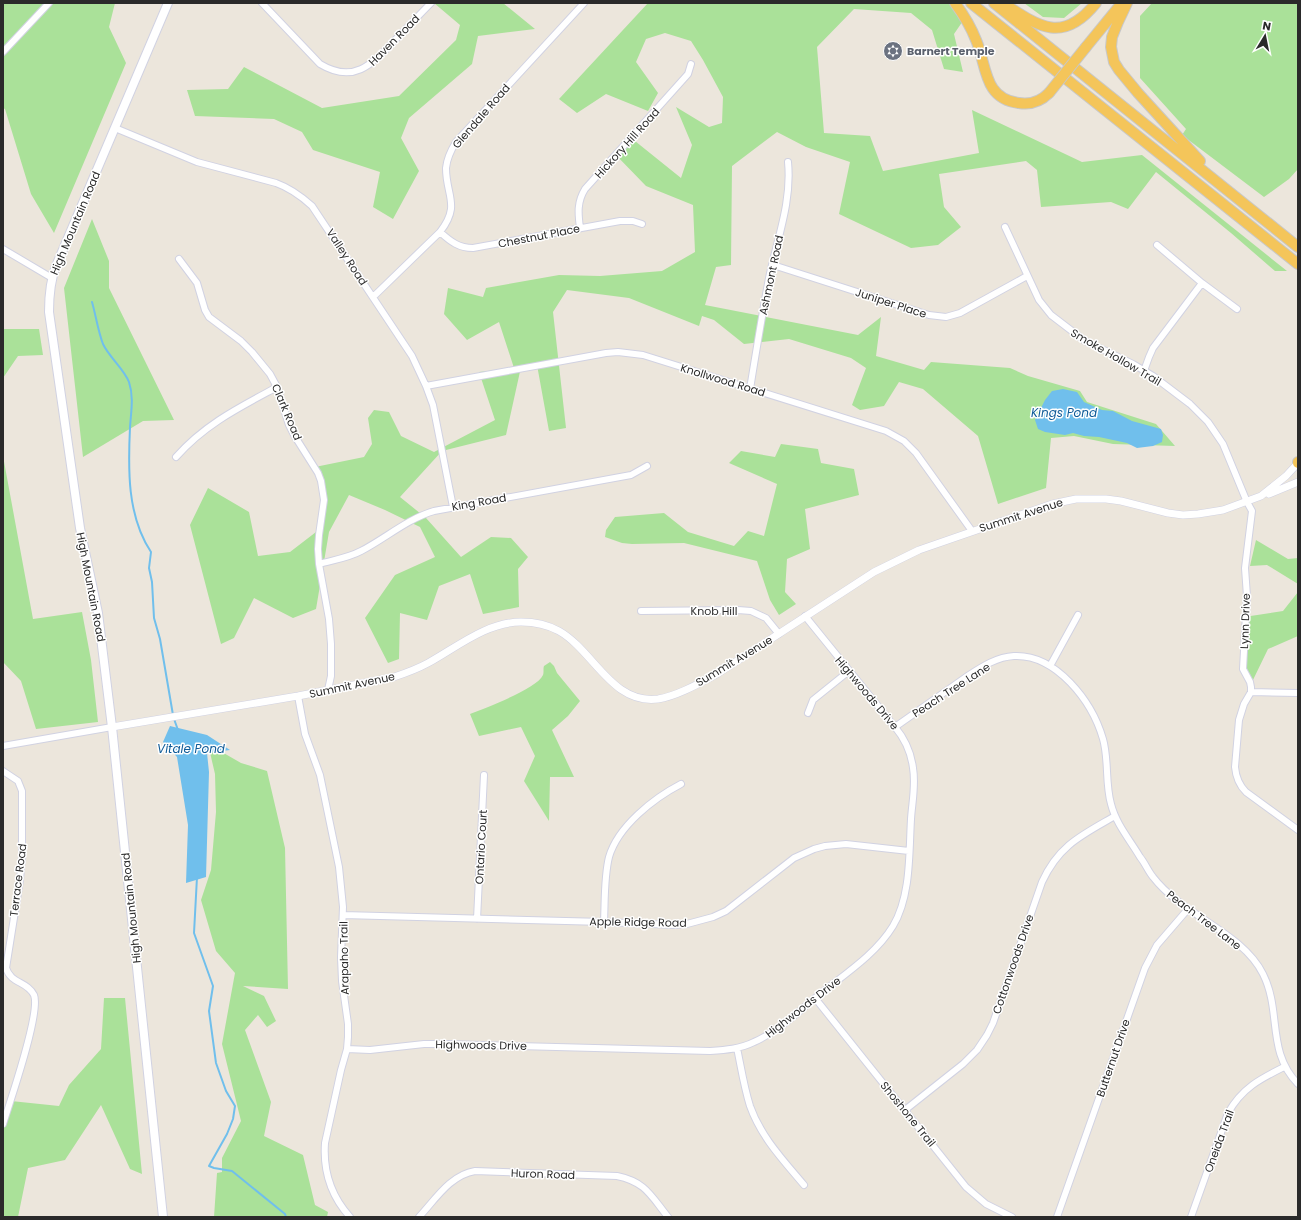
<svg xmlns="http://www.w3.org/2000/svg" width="1301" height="1220" font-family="Poppins,sans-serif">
  <rect width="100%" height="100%" fill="#ece6dc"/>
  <path fill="#aae199" d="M3 3H115L109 27 126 63 54 233 31 194 5 109 3 108Z
    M434 3H503L535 29 478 36 472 64 409 118 401 138 419 171 393 219 373 207 380 172 313 150 302 132 274 119 195 116 187 90 228 89 244 67 322 108 399 96 456 40 460 25Z
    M648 3H952L967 15 954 34 963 72 944 69 932 30 911 13 854 9 817 47 824 133 870 136 883 171 979 153 972 110 1082 162 1142 155 1287 271H1275L1231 233 1156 172 1128 209 1111 202 1041 207 1037 170 1026 161 939 174 944 207 961 227 938 245 911 248 839 214 850 162 806 147 777 132 732 166 731 265 716 267 705 305 858 335 881 317 876 356 924 370 931 362 1010 368 1028 376 1080 391 1087 402 1156 424 1175 446 1113 444 1074 436 1051 438 1046 488 998 504 978 436 923 389 899 382 884 406 860 410 852 405 866 368 851 358 789 339 744 344 714 320 702 316 699 326 629 298 567 290 553 312 566 428 549 431 537 365 521 367 506 435 442 451 400 497 426 518 461 557 491 537 511 538 528 557 518 569 519 607 483 614 470 574 439 586 427 620 400 613 399 659 388 663 365 618 395 575 435 557 420 527 385 510 349 495 329 532 316 609 293 618 254 598 234 638 221 644 190 525 208 488 249 512 258 556 290 552 316 532 324 501 315 467 364 457 372 444 368 418 374 410 389 412 401 436 434 452 495 420 479 372 514 368 499 322 467 340 444 314 448 288 483 297 486 288 559 275 600 276 662 271 695 252 693 205 646 186 613 152 630 137 681 178 692 145 676 107 709 127 722 123 723 97 703 60 691 41 665 33 646 39 636 62 658 93 648 111 606 94 577 113 559 99Z
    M1024 3H1082L1064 18 1043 17Z
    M1152 3H1298V169L1289 179 1264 197 1182 135 1186 129 1140 78V16Z
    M92 219 109 261V288L174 420 143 421 83 457 64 288Z
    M3 329H39L43 355 18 356 3 378Z
    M781 444 818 449 821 463 854 469 859 495 805 509 810 549 787 559 785 592 796 604 779 615 770 600 757 561 684 543 632 544 622 543 605 537 606 530 615 517 664 513 688 532 734 546 748 531 764 536 777 484 729 463 741 451 775 457Z
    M3 456 33 619 82 612 91 660 98 722 36 729 21 681 3 662Z
    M1256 540 1288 559 1298 558V584L1267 565 1250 566Z
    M1298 592V636L1268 649 1252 682 1242 671 1244 617 1283 611Z
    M550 662 554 666 557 673 580 701 568 716 552 730 574 777H550L549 821 524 781 535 756 521 727 479 736 470 714C485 708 537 689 543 675 544 673 543 668 544 666Z
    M208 744 241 763 267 771 285 848 288 989 243 986 264 996 276 1021 267 1027 258 1015 245 1030 271 1102 264 1136 303 1155 315 1205 328 1212 327 1217H214L217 1173 222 1172V1158L241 1121 222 1044 235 973 216 951 201 900 211 870 216 812 215 774Z
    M104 998H125L142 1174 130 1169 101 1105 65 1160 28 1168 18 1217H3V1129L11 1101 59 1106 69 1085 101 1049Z"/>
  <path fill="#70bfec" d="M1063 389 1077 392 1084 402 1102 410 1113 411 1132 421 1161 429 1163 435 1162 442 1153 446 1137 448 1127 443 1099 437 1084 436 1073 433 1065 435 1045 432 1038 429 1035 420 1045 400 1052 391Z
    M170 726 207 735 230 750 207 753 209 772 206 877 186 883 188 825 177 757 163 742Z"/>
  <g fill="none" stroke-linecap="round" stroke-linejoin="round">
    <path stroke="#70bfec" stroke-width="2" d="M92 302C96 316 98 331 103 344 109 357 124 369 129 382 134 397 131 412 130 427 128 469 127 516 151 552L149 568 152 582 154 618 160 639 173 715
      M174 719 178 730
      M197 877 194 933 213 986 209 1011 216 1063 226 1091 235 1106 233 1119 227 1134 209 1166 214 1168 232 1171 285 1214 286 1217"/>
    <defs>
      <path id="minor" d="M262 3 320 64C355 85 373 63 396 39 408 27 419 15 431 3
        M3 52 49 3
        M115 128 197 162 276 183C290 188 301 196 312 206L412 356 426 386 433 405 453 507
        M1005 227 1039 300 1051 315 1085 341 1133 364 1153 376 1190 404 1208 422 1223 444 1247 502 1252 511 1245 568 1247 596 1243 669 1250 682 1251 687V692L1244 704 1239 720 1235 767C1236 778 1239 785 1246 792L1298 830
        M580 228C578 213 577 202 585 189L688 74 691 64
        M440 232C451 242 459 248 473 248L620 221H633L642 224
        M1157 245 1202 283 1237 309
        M3 249 52 278
        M179 259 197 283 205 310 209 317 241 341 252 352 270 374 277 387 289 425 294 435 318 473 321 481 324 500 319 535 318 549 319 564 329 619 331 644V676L328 690
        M773 265 929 315 946 317 960 313 1027 276
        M373 297 440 232C461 205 446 196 446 168 447 158 451 150 456 142L584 3
        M1144 371 1149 357 1153 348 1202 283
        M426 386 606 353 618 352 643 355 886 431 904 441 916 453 972 531
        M750 389C756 352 762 315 769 278 777 239 792 202 788 162
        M176 457C205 424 240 407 277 387
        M319 564C333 560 348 558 361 551 386 538 407 519 434 511L631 475 647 466
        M641 611 738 610 751 611 766 618 779 634
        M1050 666 1078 615
        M1251 692 1298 693
        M298 696 305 734 320 775 339 867 343 907 341 957 342 981 348 1024V1037L347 1049 341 1070 325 1143C323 1171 331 1196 350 1217
        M808 713 813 700 849 671
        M895 727 969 675C983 666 997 657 1014 656 1056 654 1092 701 1103 739 1109 760 1105 783 1111 804 1116 824 1130 840 1140 857 1145 863 1148 871 1153 877 1183 916 1242 932 1263 974 1282 1012 1266 1051 1298 1084
        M3 746 112 727
        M3 771 18 781 22 791V857L20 880 6 968C11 984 27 981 34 995 41 1012 10 1102 3 1124
        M343 915 604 922 674 925 687 924 713 917 726 911 794 858 814 849 825 846 846 844 909 851
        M477 919 484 775
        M604 922C605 901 604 877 609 857 618 826 654 798 681 784
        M815 998 966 1187 986 1204 1012 1217
        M737 1048C741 1067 744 1087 750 1106 761 1137 783 1160 804 1185
        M347 1049 370 1050 424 1044H446L710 1051C725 1050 740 1049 754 1042 779 1031 799 1011 820 994 845 974 876 954 893 926 911 896 909 853 911 819 912 803 916 785 913 768 911 752 905 739 895 727L805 616
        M905 1110 963 1064 977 1050 987 1035 993 1023 1042 882C1059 845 1082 835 1115 816
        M419 1217C435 1200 450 1175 475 1171L617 1176C646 1182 651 1196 668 1217
        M1057 1217 1145 968 1157 945 1188 909
        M1191 1217 1228 1113C1242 1088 1260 1079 1284 1067"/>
      <path id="tertiary" d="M1269 494 1298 482
        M112 727 298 696 394 677C406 673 417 669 428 663 457 647 487 622 521 622 534 622 548 625 559 631 594 651 612 705 658 699 677 696 700 683 717 674L874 572 919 550 1052 504 1076 499H1106L1121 501 1168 513 1183 515 1198 514 1223 510 1261 496 1286 476 1298 463"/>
      <path id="secondary" d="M163 1217 112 727 98 613 80 528 49 312C49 296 50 281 56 266L168 3"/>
      <path id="trunk" d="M955 3C963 14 971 27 976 40 987 65 983 99 1019 103 1031 105 1041 101 1049 93
        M971 3 1298 264
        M994 3 1298 247
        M1003 3C1039 27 1063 44 1096 3
        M1127 3 1118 22 1112 37 1111 47 1114 62 1119 70 1138 93 1200 161
        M1086 47 1122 3
        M1298 463V462"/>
    </defs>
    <use href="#minor" stroke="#d1d2e2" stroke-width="8"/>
    <use href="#tertiary" stroke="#d1d2e2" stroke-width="8"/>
    <use href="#secondary" stroke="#d1d2e2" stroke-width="10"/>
    <use href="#trunk" stroke="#c8c8c8" stroke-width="12"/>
    <use href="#minor" stroke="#fff" stroke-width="6"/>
    <use href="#tertiary" stroke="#fff" stroke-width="7"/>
    <use href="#secondary" stroke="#fff" stroke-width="8"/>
    <use href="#trunk" stroke="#f4c55a" stroke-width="10"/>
    <defs>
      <path id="trunk-bridge" d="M1049 93 1086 47"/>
    </defs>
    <use href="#trunk-bridge" stroke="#c8c8c8" stroke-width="12" stroke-linecap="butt"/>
    <use href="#trunk-bridge" stroke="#f4c55a" stroke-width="10"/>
  </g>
  <defs>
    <symbol id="synagogue-disc" viewBox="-11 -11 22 22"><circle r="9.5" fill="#6b7280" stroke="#fff"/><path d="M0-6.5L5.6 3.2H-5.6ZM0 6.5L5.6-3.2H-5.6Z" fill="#fff"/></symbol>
  </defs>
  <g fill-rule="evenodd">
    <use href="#synagogue-disc" x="882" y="40" width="22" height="22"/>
  </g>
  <g text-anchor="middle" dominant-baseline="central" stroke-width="3" stroke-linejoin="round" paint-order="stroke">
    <g font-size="11" fill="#2a2a2a" stroke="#fff">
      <text transform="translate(394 40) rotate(-45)">Haven Road</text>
      <text transform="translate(481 116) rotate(-49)">Glendale Road</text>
      <text transform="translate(627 143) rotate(-48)">Hickory Hill Road</text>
      <text transform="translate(75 223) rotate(-67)">High Mountain Road</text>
      <text transform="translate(539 236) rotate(-11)">Chestnut Place</text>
      <text transform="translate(347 257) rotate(57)">Valley Road</text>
      <text transform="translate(771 275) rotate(-78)">Ashmont Road</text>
      <text transform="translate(891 303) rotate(18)">Juniper Place</text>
      <text transform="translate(1116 357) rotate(30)">Smoke Hollow Trail</text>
      <text transform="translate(723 380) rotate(17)">Knollwood Road</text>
      <text transform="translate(287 412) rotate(67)">Clark Road</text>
      <text transform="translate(479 502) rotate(-10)">King Road</text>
      <text transform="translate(1021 515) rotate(-18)">Summit Avenue</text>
      <text transform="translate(91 587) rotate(79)">High Mountain Road</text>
      <text x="714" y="611">Knob Hill</text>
      <text transform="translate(1245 621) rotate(-88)">Lynn Drive</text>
      <text transform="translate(734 661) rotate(-31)">Summit Avenue</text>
      <text transform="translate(352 685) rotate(-12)">Summit Avenue</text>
      <text transform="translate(951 690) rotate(-33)">Peach Tree Lane</text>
      <text transform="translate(867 693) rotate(50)">Highwoods Drive</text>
      <text transform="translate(481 847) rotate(-87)">Ontario Court</text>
      <text transform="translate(18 880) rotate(-83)">Terrace Road</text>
      <text transform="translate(131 908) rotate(-96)">High Mountain Road</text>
      <text transform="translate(1204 920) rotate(37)">Peach Tree Lane</text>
      <text transform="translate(638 922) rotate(1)">Apple Ridge Road</text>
      <text transform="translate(344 958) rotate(-91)">Arapaho Trail</text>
      <text transform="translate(1013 964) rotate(-71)">Cottonwoods Drive</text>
      <text transform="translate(803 1007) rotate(-38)">Highwoods Drive</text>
      <text transform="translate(481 1045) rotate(1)">Highwoods Drive</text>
      <text transform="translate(1113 1058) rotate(-71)">Butternut Drive</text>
      <text transform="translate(908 1114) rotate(51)">Shoshone Trail</text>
      <text transform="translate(1219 1141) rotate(-70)">Oneida Trail</text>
      <text transform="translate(543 1174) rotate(2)">Huron Road</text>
    </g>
    <g font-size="11" font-weight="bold" fill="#5b616d" stroke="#fff" text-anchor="start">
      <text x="907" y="51">Barnert Temple</text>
    </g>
    <g font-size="12" font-style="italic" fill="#0f5b98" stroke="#fff">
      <text x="1064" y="412">Kings Pond</text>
      <text x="191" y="748">Vitale Pond</text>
    </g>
  </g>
  <rect width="1301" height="1220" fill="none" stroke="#2a2a2a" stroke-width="8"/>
  <g transform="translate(1265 36) rotate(10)" stroke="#ffffff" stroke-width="3" paint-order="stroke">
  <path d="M0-3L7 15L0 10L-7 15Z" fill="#2a2a2a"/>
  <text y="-6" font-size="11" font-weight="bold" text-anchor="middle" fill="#2a2a2a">N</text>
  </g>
</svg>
